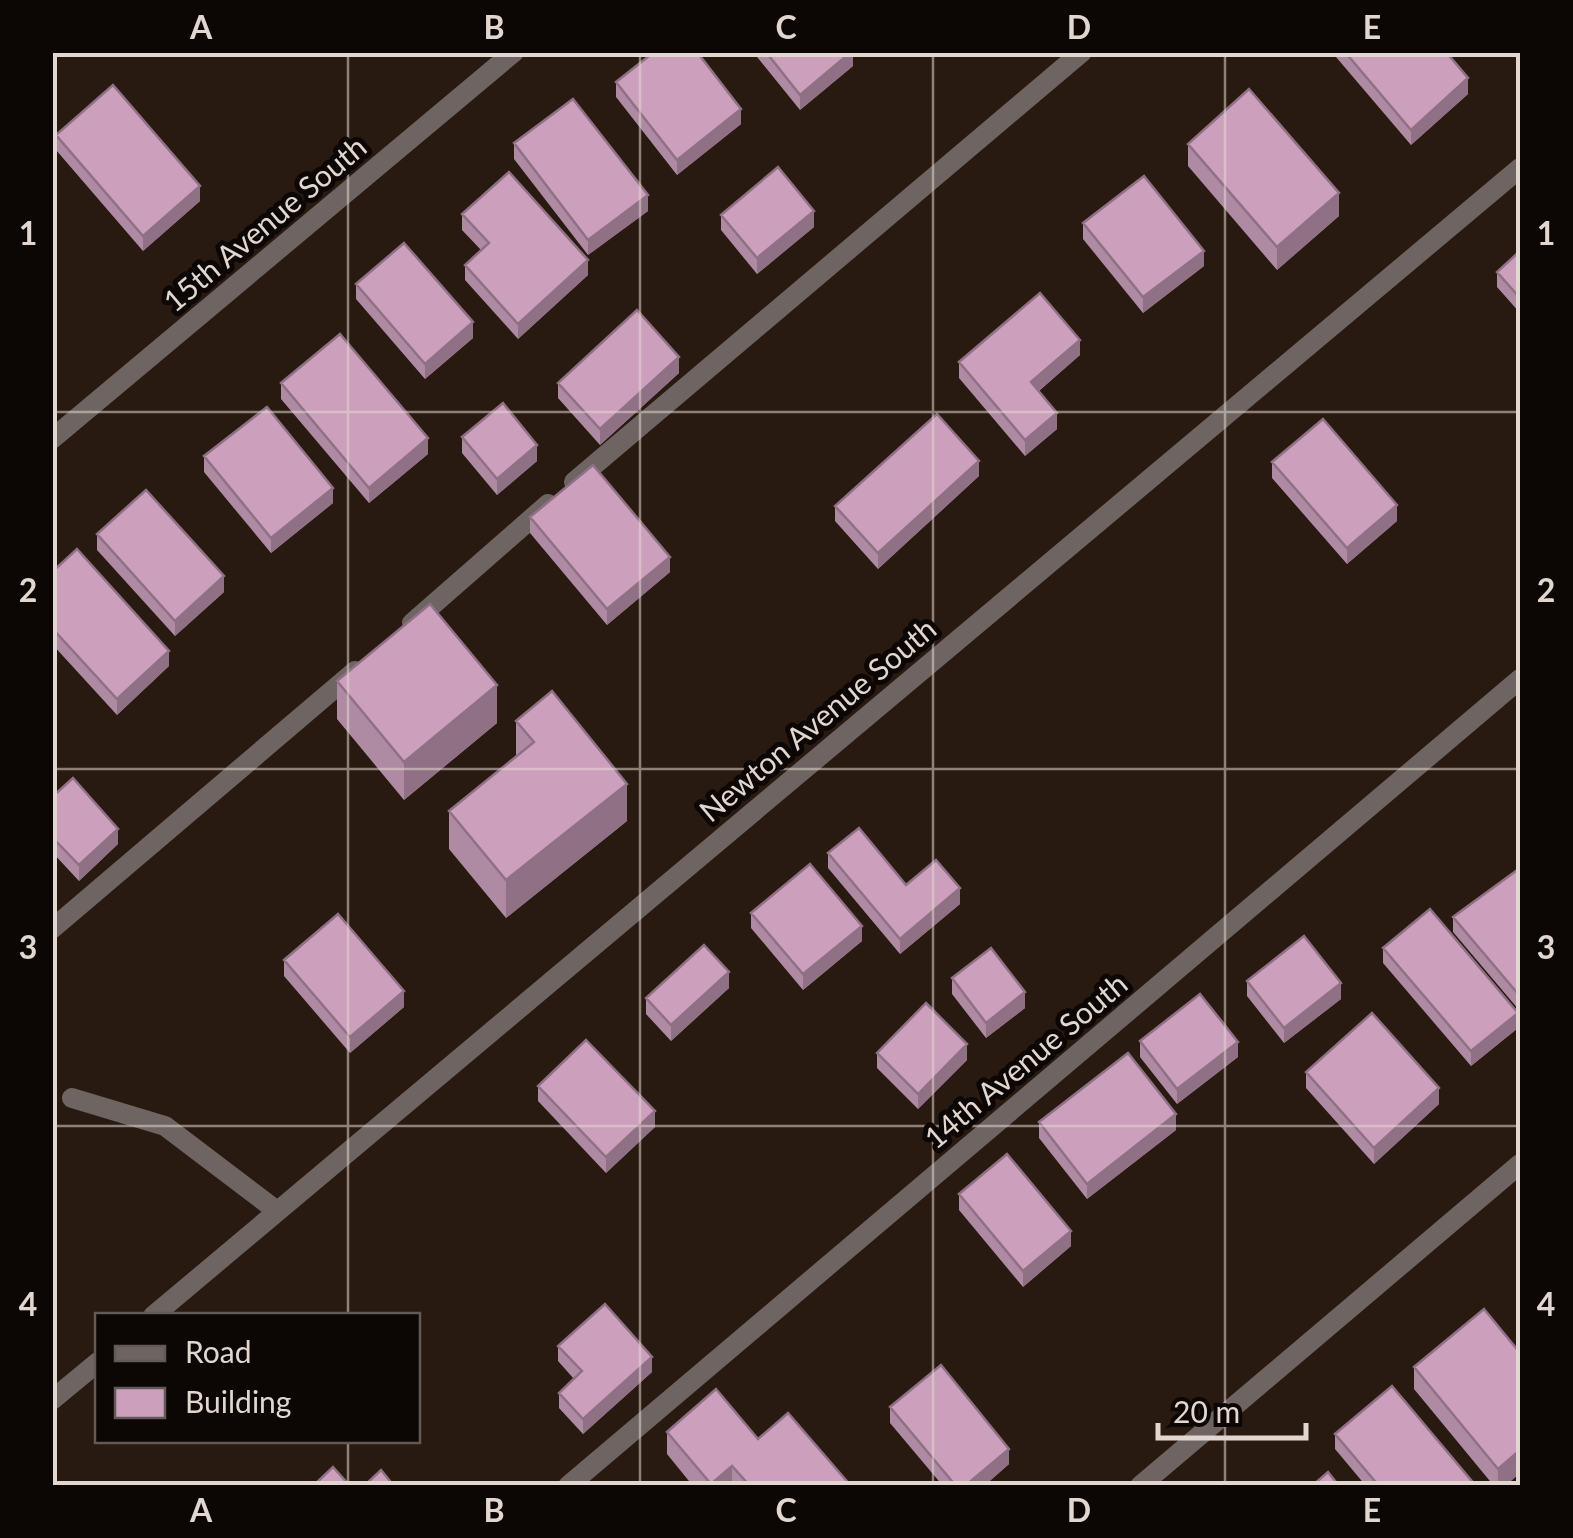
<svg xmlns="http://www.w3.org/2000/svg" width="1573" height="1538" font-family="Lato,sans-serif">
  <rect width="100%" height="100%" fill="#281a11"/>
  <g fill="none" stroke-linecap="round" stroke-linejoin="round">
    <path stroke="#6e6461" stroke-width="20" d="M574 482 1082 52
      M412 623 548 504
      M52 929 355 671
      M72 1098 165 1126 277 1211"/>
    <path stroke="#6e6461" stroke-width="20" d="M52 439 514 52
      M153 1316 1520 168
      M52 1400 98 1362
      M568 1486 1520 679
      M1140 1486 1520 1164"/>
  </g>
  <path fill="#af8aa3" d="M753 52H853V66L800 110Z
    M1336 52H1446L1468 94 1411 145 1336 57Z
    M616 82 741 124 677 175 616 97Z
    M56 135 200 201 143 251 56 150Z
    M514 143 648 211 588 255 514 159Z
    M1188 144 1339 216 1277 270 1188 166Z
    M462 214 588 275 518 339 465 280V265L481 250 462 230Z
    M721 215 814 227 757 274 721 230Z
    M1083 223 1204 266 1143 313 1083 239Z
    M1520 251V313L1497 287V272Z
    M356 284 473 338 425 379 356 299Z
    M1080 355 1039 391 1057 429 1025 456 959 378V362Z
    M679 373 600 445 558 398V383Z
    M281 383 428 454 369 503 281 399Z
    M462 437 537 461 497 495 462 453Z
    M204 456 333 503 271 553 204 472Z
    M1272 462 1397 521 1347 564 1272 478Z
    M979 476 878 569 835 521V506Z
    M530 517 670 572 607 625 530 533Z
    M97 534 224 592 175 636 97 550Z
    M52 572 169 666 117 715 52 644Z
    M337 681 497 723 404 800 337 719Z
    M516 721 627 821 506 918 449 849V811L516 757Z
    M52 797 118 844 79 881 52 852Z
    M828 853 906 885 960 904 900 954 828 868Z
    M1520 868 1519 1010 1453 932V917Z
    M751 913 862 941 803 990 751 928Z
    M1383 948 1518 1028 1471 1066 1383 963Z
    M284 960 404 1007 350 1053 284 976Z
    M952 978 1025 1008 986 1038 952 994Z
    M1247 981 1341 999 1284 1043 1247 996Z
    M729 988 671 1041 646 1014V998Z
    M1140 1041 1238 1057 1177 1104 1140 1057Z
    M877 1053 967 1060 918 1109 877 1068Z
    M1306 1072 1439 1104 1374 1164 1306 1088Z
    M538 1086 655 1127 606 1173 538 1101Z
    M1039 1122 1176 1130 1087 1199 1039 1138Z
    M959 1194 1071 1246 1023 1287 959 1210Z
    M1520 1273V1303L1517 1299V1276Z
    M558 1346 652 1372 583 1434 559 1408V1393L574 1379 558 1361Z
    M1520 1353V1473L1505 1486H1494L1414 1389V1367Z
    M890 1407 1009 1464 984 1486H943L890 1423Z
    M667 1432 758 1439 851 1486H693L667 1454Z
    M1335 1434 1476 1486H1366L1335 1449Z"/>
  <path fill="#8f7084" d="M851 52H853V66L800 110V95Z
    M1468 78V94L1411 145V130Z
    M741 109V124L677 175V160Z
    M200 186V201L143 251V236Z
    M1339 193V216L1277 270V247Z
    M648 195V211L588 255V240Z
    M814 211V227L757 274V258Z
    M1204 251V266L1143 313V297Z
    M588 260V275L518 339V324Z
    M473 322V338L425 379V364Z
    M1080 340V355L1031 397V382Z
    M679 357V373L600 445V429Z
    M1057 413V429L1025 456V440Z
    M428 438V454L369 503V488Z
    M537 445V461L497 495V479Z
    M979 461V476L878 569V553Z
    M333 488V503L271 553V538Z
    M1397 505V521L1347 564V548Z
    M670 557V572L607 625V609Z
    M224 576V592L175 636V621Z
    M169 651V666L117 715V699Z
    M497 685V723L404 800V762Z
    M627 784V821L506 918V880Z
    M118 829V844L79 881V865Z
    M960 888V904L900 954V939Z
    M862 926V941L803 990V974Z
    M729 972V988L671 1041V1025Z
    M1341 983V999L1284 1043V1028Z
    M404 991V1007L350 1053V1037Z
    M1025 992V1008L986 1038V1023Z
    M1518 1013V1028L1471 1066V1051Z
    M1238 1042V1057L1177 1104V1089Z
    M967 1044V1060L918 1109V1094Z
    M1439 1088V1104L1374 1164V1148Z
    M655 1111V1127L606 1173V1157Z
    M1176 1114V1130L1087 1199V1184Z
    M1071 1231V1246L1023 1287V1271Z
    M652 1357V1372L583 1434V1419Z
    M1009 1449V1464L984 1486H965Z
    M1520 1450V1473L1505 1486H1498V1469Z
    M732 1466V1486H711V1484Z"/>
  <path fill="#cca0bd" stroke="#8f7084" stroke-width="2.5" d="M654 52H697L741 109 677 160 616 82Z
    M766 52H851L800 95Z
    M1345 52H1446L1468 78 1411 130Z
    M113 85 200 186 143 236 56 135Z
    M1249 89 1339 193 1277 247 1188 144Z
    M573 99 648 195 588 240 514 143Z
    M778 167 814 211 757 258 721 215Z
    M509 172 588 260 518 324 465 265 489 243 462 214Z
    M1144 176 1204 251 1143 297 1083 223Z
    M404 243 473 322 425 364 356 284Z
    M1520 251V298L1497 272Z
    M1040 293 1080 340 1031 382 1057 413 1025 440 959 362Z
    M637 310 679 357 600 429 558 383Z
    M340 334 428 438 369 488 281 383Z
    M503 403 537 445 497 479 462 437Z
    M267 407 333 488 271 538 204 456Z
    M937 414 979 461 878 553 835 506Z
    M1323 419 1397 505 1347 548 1272 462Z
    M593 465 670 557 607 609 530 517Z
    M146 490 224 576 175 621 97 534Z
    M77 549 169 651 117 699 52 628V572Z
    M430 604 497 685 404 762 337 681Z
    M552 691 627 784 506 880 449 811 534 742 516 721Z
    M73 778 118 829 79 865 52 837V797Z
    M859 828 906 885 936 860 960 888 900 939 828 853Z
    M810 864 862 926 803 974 751 913Z
    M1520 868V993L1519 995 1453 917Z
    M1430 909 1518 1013 1471 1051 1383 948Z
    M338 914 404 991 350 1037 284 960Z
    M1304 936 1341 983 1284 1028 1247 981Z
    M704 945 729 972 671 1025 646 998Z
    M991 948 1025 992 986 1023 952 978Z
    M1200 994 1238 1042 1177 1089 1140 1041Z
    M926 1003 967 1044 918 1094 877 1053Z
    M1372 1013 1439 1088 1374 1148 1306 1072Z
    M586 1040 655 1111 606 1157 538 1086Z
    M1128 1053 1176 1114 1087 1184 1039 1122Z
    M1007 1154 1071 1231 1023 1271 959 1194Z
    M605 1304 652 1357 583 1419 559 1393 582 1371 558 1346Z
    M1484 1309 1520 1353V1450L1498 1469 1414 1367Z
    M941 1365 1009 1449 965 1486H956L890 1407Z
    M1392 1386 1476 1486H1379L1335 1434Z
    M716 1389 758 1439 788 1413 851 1486H750L732 1466 711 1484 667 1432Z
    M333 1467 350 1486H313Z
    M381 1470 394 1486H364Z
    M1328 1472 1339 1486H1312Z"/>
  <path fill="none" stroke="#e1d7d0" stroke-width="2.5" stroke-opacity="0.55" d="M348 52V1316M640 52V1486M933 52V1486M1225 52V1486M52 412H1520M52 769H1520M52 1126H1520M348 1440V1486"/>
  <g text-anchor="middle" dominant-baseline="central" stroke-width="10" stroke-linejoin="round" paint-order="stroke">
    <g font-size="30" fill="#e1d7d0" stroke="#0c0604">
      <text transform="translate(264 223) rotate(-40)">15th Avenue South</text>
      <text transform="translate(817 719) rotate(-40)">Newton Avenue South</text>
      <text transform="translate(1025 1060) rotate(-40)">14th Avenue South</text>
    </g>
  </g>
  <rect width="1573" height="1538" fill="none" stroke="#0c0604" stroke-width="110"/>
  <rect x="95" y="1313" width="325" height="130" fill="#0c0604" stroke="#615a56" stroke-width="2.5"/>
  <rect x="115" y="1346" width="50" height="15" fill="#6e6461" stroke="#615a56" stroke-width="2.5"/>
  <text x="185" y="1363" font-size="30" fill="#e1d7d0">Road</text>
  <rect x="115" y="1388" width="50" height="30" fill="#cca0bd" stroke="#615a56" stroke-width="2.5"/>
  <text x="185" y="1413" font-size="30" fill="#e1d7d0">Building</text>
  <path d="M1158 1423v15h148v-15" fill="none" stroke="#e1d7d0" stroke-width="5"/>
  <text x="1173" y="1423" font-size="30" fill="#e1d7d0" stroke="#0c0604" stroke-width="8" paint-order="stroke">20 m</text>
  <rect x="55" y="55" width="1463" height="1428" fill="none" stroke="#e1d7d0" stroke-width="4"/>
  <g font-size="32" text-anchor="middle" font-weight="bold" fill="#e1d7d0">
    <text x="201" y="39">A</text>
    <text x="494" y="39">B</text>
    <text x="786" y="39">C</text>
    <text x="1079" y="39">D</text>
    <text x="1372" y="39">E</text>
    <text x="28" y="245">1</text>
    <text x="1546" y="245">1</text>
    <text x="28" y="602">2</text>
    <text x="1546" y="602">2</text>
    <text x="28" y="959">3</text>
    <text x="1546" y="959">3</text>
    <text x="28" y="1316">4</text>
    <text x="1546" y="1316">4</text>
    <text x="201" y="1522">A</text>
    <text x="494" y="1522">B</text>
    <text x="786" y="1522">C</text>
    <text x="1079" y="1522">D</text>
    <text x="1372" y="1522">E</text>
  </g>
</svg>
